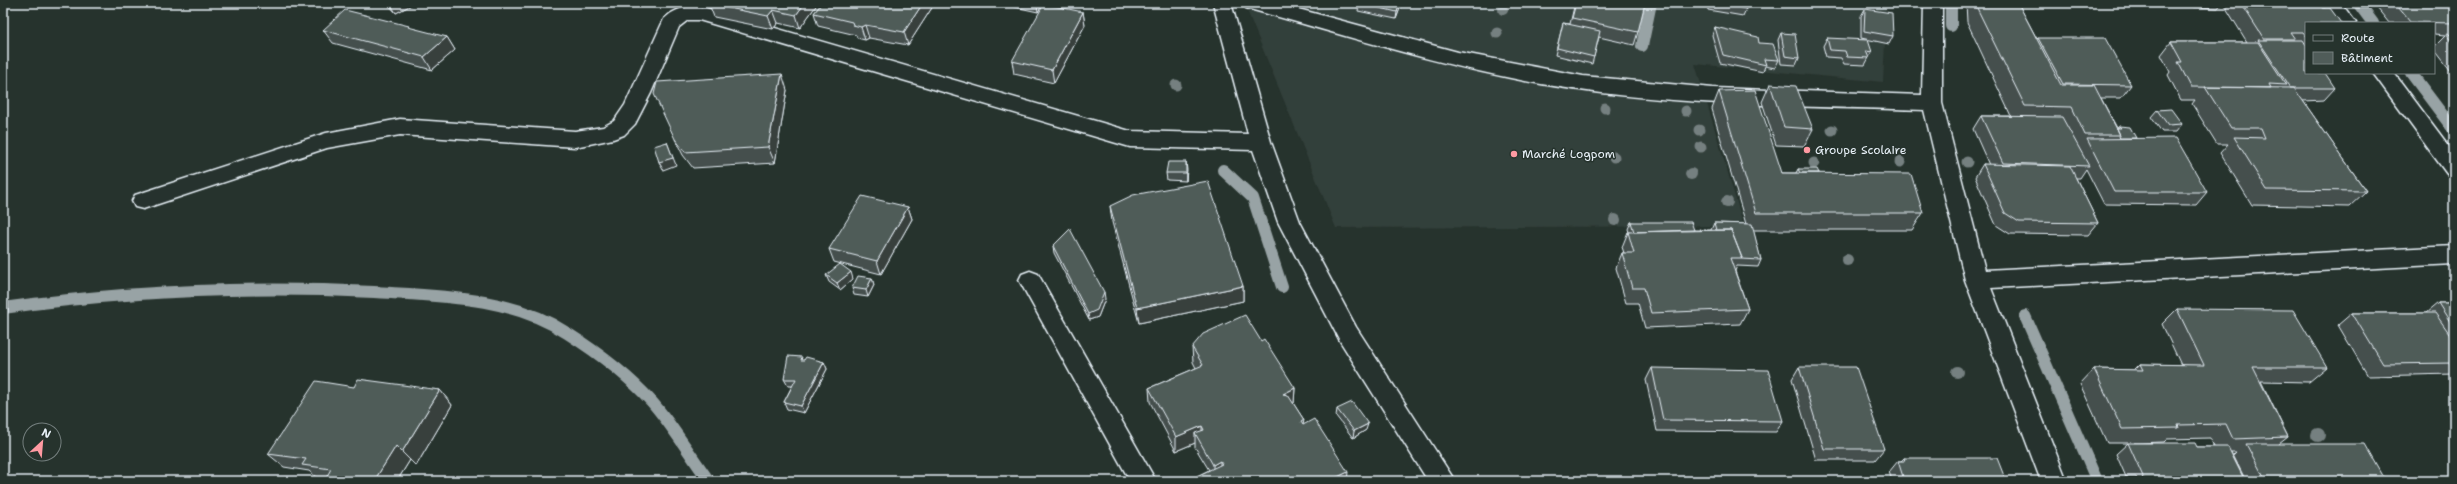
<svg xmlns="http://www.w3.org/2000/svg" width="2457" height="484" font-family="'Shantell Sans',sans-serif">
  <rect width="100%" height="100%" fill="#26332d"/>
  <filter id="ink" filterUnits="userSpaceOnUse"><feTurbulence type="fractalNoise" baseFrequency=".025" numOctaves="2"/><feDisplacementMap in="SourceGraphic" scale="8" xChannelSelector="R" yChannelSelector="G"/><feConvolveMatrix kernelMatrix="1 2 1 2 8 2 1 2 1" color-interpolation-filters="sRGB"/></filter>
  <g filter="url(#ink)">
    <path fill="#333f3a" d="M1244 3H1887L1883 82 1695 64 1744 226 1336 228Z"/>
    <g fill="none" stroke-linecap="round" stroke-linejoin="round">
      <path stroke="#98a3a5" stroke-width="12" d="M1951 3V26
        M2358 3 2373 23
        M1642 46 1651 3
        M2411 73 2454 130
        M1223 170 1253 198 1282 287
        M3 308C126 291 250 286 374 292 438 296 511 296 567 333 597 352 628 375 652 402 673 426 690 455 709 481
        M2025 316 2097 481"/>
      <defs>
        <path id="minor" d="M1213 3H1231L1271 142 1300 222 1356 327 1455 481H1428L1340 341 1278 222 1253 150 1130 147 699 20H688L679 27 651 93 635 124 624 135 613 139 575 147 400 135 327 148 143 209 135 207 132 201 135 195 326 133 400 119 575 131 603 127 614 121 625 105 664 19C675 8 691 4 706 8L1130 131 1248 134Z
          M1244 3H1276L1458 52 1583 76 1713 88 1922 95 1924 3H1942V103L1985 270 2454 246V264L1991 288 2067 481H2041L1965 280 1924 110C1796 106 1667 106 1541 84 1441 66 1344 35 1246 8Z
          M2322 3H2341L2356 23H2336Z
          M2373 73H2394L2454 153V176L2447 174Z
          M1030 271 1038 274 1156 481H1130L1019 280 1022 274Z"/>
      </defs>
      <use href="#minor" stroke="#e8f1f8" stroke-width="3"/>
      <use href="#minor" fill="#26332d" fill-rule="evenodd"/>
    </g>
    <g fill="#758080">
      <circle cx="1503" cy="10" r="5"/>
      <circle cx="1497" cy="33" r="5.5"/>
      <circle cx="1176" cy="85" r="5.5"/>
      <circle cx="1605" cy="108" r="5.5"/>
      <circle cx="1686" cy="111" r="5.5"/>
      <circle cx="1699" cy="130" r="5.5"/>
      <circle cx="1832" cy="130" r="5.5"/>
      <circle cx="1701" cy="147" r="5.5"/>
      <circle cx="1614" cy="157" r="5.5"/>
      <circle cx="1900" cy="162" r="5.5"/>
      <circle cx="1967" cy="162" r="5.5"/>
      <circle cx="1814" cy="163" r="5.5"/>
      <circle cx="1691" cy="174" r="6"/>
      <circle cx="1727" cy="202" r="6"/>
      <circle cx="1615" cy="220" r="6"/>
      <circle cx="1847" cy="260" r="6"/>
      <circle cx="1957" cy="372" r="6"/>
      <circle cx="2318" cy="435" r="7"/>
    </g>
    <path fill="#454f4d" stroke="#e8f1f8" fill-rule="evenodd" d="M387 3H415L396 13Z
      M710 3H818L800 28 778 23 773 29 714 17 709 4Z
      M822 3H935L908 45 869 38 865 40 857 38 856 35 818 26 814 13Z
      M1001 3H1043L1038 12 1001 4Z
      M1359 3H1402L1396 19 1358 11Z
      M1568 3H1645L1638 32 1634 45 1599 37 1592 64 1555 55 1563 23 1570 24 1574 7 1567 5Z
      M1707 3H1744L1746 9 1743 16 1708 10Z
      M1966 3H2018L2037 39 2038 38 2131 85 2121 98H2101L2117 128H2118L2119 126 2207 192 2196 205 2104 204 2086 169 2080 178H2076L2098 223 2088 235 2010 234 1996 225 1975 177 1983 164 1989 165 1973 129 1981 116H2011L1967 22Z
      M2191 3H2222L2218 8 2194 7Z
      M2223 3H2318L2306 23V73L2335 88 2324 100 2303 101 2366 191 2349 207 2252 205 2220 153 2228 144H2217L2192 104 2195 100H2181L2168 75 2170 72 2161 55 2171 42H2247Z
      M2373 3H2454V75L2434 49V47L2445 36 2434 35V23H2389Z
      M1865 9 1893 36 1889 44 1861 38V16Z
      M1083 12 1085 25 1054 83 1014 74 1012 61Z
      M1715 27 1759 43 1779 60 1775 68 1765 66 1763 72 1720 63 1712 35Z
      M323 30 447 37 455 50 432 70 333 43Z
      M1781 33 1799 58 1796 65 1781 64 1778 40Z
      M1827 38 1872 52 1865 65 1844 64 1841 58 1826 57 1823 46Z
      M1770 84 1813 129 1804 146 1776 145 1762 102Z
      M787 90 775 163 693 168 683 155 675 139Z
      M1719 91 1782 173H1796L1798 169 1819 173 1923 213 1912 230H1753L1761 260 1758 267 1737 266 1735 271 1748 309 1740 324 1645 328 1638 303H1626L1616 268 1622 253H1624L1622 247 1628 232H1629L1628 229 1631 222 1694 230H1711L1714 223 1746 224 1712 109Z
      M2157 110 2182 124 2176 132H2162L2151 117Z
      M1186 162V181L1167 180 1166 173Z
      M1110 206 1243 286V301L1139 323 1112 222Z
      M908 207 912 219 881 274 834 262 829 249Z
      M1053 246 1105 299 1098 317 1089 320 1054 253Z
      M826 275 853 279 840 290 829 282Z
      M872 278 874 285 868 297 854 295 852 288Z
      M2438 303H2454V374L2368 376 2338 325 2352 313H2426Z
      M2177 309 2327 367 2309 382 2261 381 2288 437 2279 444 2386 481H2246L2233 455 2236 452H2231L2245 481H2121L2126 477 2116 454 2128 443H2107L2080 384 2094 369 2134 370 2140 364 2181 365 2162 324ZM2210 438 2214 447H2197L2134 443 2164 442 2167 439Z
      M1261 341 1295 388 1294 403H1293L1304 420 1303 425 1347 481H1197V476L1209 470 1195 447V443L1176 451 1150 402 1149 388 1196 368 1193 362 1192 347Z
      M803 360 824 362 827 369 804 413 787 409 784 402 792 386H788L784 379Z
      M1799 367 1884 449 1875 460H1816L1792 379Z
      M1652 368 1783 421 1776 432 1657 431 1646 380Z
      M354 387 440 390 452 405 416 466 410 460 397 481H333L318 479 309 471 284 467 268 454Z
      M1337 409 1366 430 1353 438 1336 416Z
      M1904 458 2006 481H1889L1890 480H1892L1889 472 1898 461H1901Z"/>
    <path fill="#38403e" stroke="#e8f1f8" d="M395 3H415L396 13 391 5Z
      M805 3H818L800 28 796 15Z
      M923 3H935L908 45 904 32Z
      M1038 3H1043L1038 12 1037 5Z
      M1400 3H1402L1396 19 1397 12Z
      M773 10 778 23 773 29 768 16Z
      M1083 12 1085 25 1054 83 1052 70Z
      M865 25 869 38 865 40 861 27Z
      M447 37 455 50 432 70 424 57Z
      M782 74 787 90 775 163 768 147Z
      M667 142 670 150 676 165 663 170 659 162Z
      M1186 162 1187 170 1186 181Z
      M908 207 912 219 881 274 877 261Z
      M851 272 853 279 840 290 837 283Z
      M872 278 874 285 868 297 866 290Z
      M1243 286V301L1139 323 1137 308Z
      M1104 292 1105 299 1098 317 1089 320 1088 314Z
      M824 362 827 369 804 413 801 406Z
      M1295 388 1294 403 1282 408 1283 394Z
      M440 390 452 405 416 466 402 452Z
      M1368 424 1366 430 1353 438 1354 431Z
      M1202 426V440L1195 433V443L1176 451V437Z
      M396 446 410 460 397 481H374Z
      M1220 461V475L1213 478V465Z
      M1348 472 1347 481H1329Z"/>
    <path fill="#505c59" stroke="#e8f1f8" d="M389 3H395L391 5Z
      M710 3H805L796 15 773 10 768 16 709 4Z
      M822 3H923L904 32 865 25 861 27 853 25 852 22 814 13Z
      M1029 3H1038L1037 5Z
      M1359 3H1400L1397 12Z
      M1576 3H1645L1638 32 1572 18Z
      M1716 3H1744L1746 9Z
      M1976 3H2018L2061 85H2094L2120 135H2085L2072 107 2025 106 1976 6Z
      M2241 3H2318L2322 8H2330L2341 23H2306V36L2303 32H2290L2295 39H2264Z
      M2395 3H2454V23L2410 22Z
      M1044 4 1083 12 1052 70 1012 61Z
      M1865 9 1892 13 1893 36 1864 31Z
      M345 10 409 26 408 27 447 37 424 57 323 30Z
      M1563 23 1600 31 1594 57 1557 48Z
      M1715 27 1758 37 1759 43 1773 44 1779 60 1764 59 1766 65 1723 55Z
      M1781 33 1795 34 1799 58 1785 56Z
      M2446 34 2454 35V45Z
      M1827 38 1868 40 1872 52 1866 51 1869 58 1847 57 1845 51 1830 50Z
      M2038 38H2105L2131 85 2063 84Z
      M2258 40H2303L2306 45V73H2325L2335 88H2290Z
      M2171 42H2258L2286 85 2269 84 2271 88 2191 87 2178 62H2182Z
      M782 74 768 147 685 152 675 139 654 94 657 82Z
      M1770 84 1796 86 1813 129 1784 127Z
      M2205 87 2294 88 2366 191 2267 190 2234 137 2265 138 2261 128H2231Z
      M1755 90 1782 173 1911 174 1923 213H1756L1719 91Z
      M2171 109 2182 124 2168 125 2157 110Z
      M1981 116 2062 117 2089 166 2003 163Z
      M2119 126 2130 127 2136 138H2120L2119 137 2120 135 2117 128H2121Z
      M2176 138 2207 192H2114L2087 139Z
      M667 142 673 158 659 162 654 146Z
      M1168 162H1186V173H1166Z
      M1983 164 2070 166 2098 223 2019 222 2005 213Z
      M1798 169H1817L1819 173H1800Z
      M1208 181 1243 286 1137 308 1110 206 1133 195Z
      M862 196 908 207 877 261 829 249Z
      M1631 222H1691L1694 230 1634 232Z
      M1714 223 1752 224 1761 260 1741 259 1742 258 1731 230H1716Z
      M1070 229 1104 292 1097 310 1088 314 1053 246Z
      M1731 230 1742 258H1730L1748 309 1651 313 1644 288H1632L1622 253H1634L1628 232Z
      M840 264 851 272 837 283 826 275Z
      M858 276 872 278 866 290 852 288Z
      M2438 303H2454V328Z
      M2177 309 2293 310 2327 367H2253L2288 437 2233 439 2226 424 2178 425 2179 428 2122 429 2094 369 2143 370 2140 364 2204 365Z
      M2352 313H2435L2454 340V363L2383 364Z
      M1245 315 1261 341 1264 339 1295 388 1283 394 1288 395 1304 420 1301 422 1303 425 1314 419 1348 472 1329 481H1200L1197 476 1222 464 1220 461 1213 465 1195 433 1204 430 1202 426 1176 437 1149 388 1203 365 1192 347 1203 334Z
      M788 356 802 357 801 360H804L806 357 824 362 801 406 784 402 796 379H784Z
      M1799 367H1856L1884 449H1824Z
      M1652 368 1768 370 1783 421 1663 420Z
      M358 379 440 390 402 452 396 446 374 481H365L327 476 331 469 302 465 306 459 268 454 316 381 354 387Z
      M1352 402 1368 424 1354 431 1337 409Z
      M2128 443H2195L2197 447H2228L2245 481H2145Z
      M2246 444H2365L2386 481H2266Z
      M1904 458H1997L2006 481H1890V480H1904L1898 461H1905Z
      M2126 477H2136L2138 481H2128Z"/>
  </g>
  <g fill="#ff9aa2" stroke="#26332d" stroke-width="1.5">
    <circle cx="1807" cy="150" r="4"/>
    <circle cx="1514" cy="154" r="4"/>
  </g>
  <g text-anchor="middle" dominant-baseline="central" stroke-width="3" stroke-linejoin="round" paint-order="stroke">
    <g font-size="12" fill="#e8f1f8" stroke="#26332d" text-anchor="start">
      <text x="1815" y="150">Groupe Scolaire</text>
      <text x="1522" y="154">Marché Logpom</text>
    </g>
  </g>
  <rect width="2457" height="484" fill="none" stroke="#26332d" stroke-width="16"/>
  <rect x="8" y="8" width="2441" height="468" fill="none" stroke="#e8f1f8" stroke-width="1.5" filter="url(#ink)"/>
  <rect x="2305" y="22" width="130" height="52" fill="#26332d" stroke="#747f7e"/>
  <rect x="2313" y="35" width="20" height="6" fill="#26332d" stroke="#747f7e"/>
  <text x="2341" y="42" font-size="12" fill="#e8f1f8">Route</text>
  <rect x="2313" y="52" width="20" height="12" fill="#505c59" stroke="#747f7e"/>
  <text x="2341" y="62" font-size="12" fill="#e8f1f8">Bâtiment</text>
  <g transform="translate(42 442) rotate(26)"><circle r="19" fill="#26332d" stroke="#747f7e"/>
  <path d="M0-3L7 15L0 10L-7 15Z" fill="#ff9aa2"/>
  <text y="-6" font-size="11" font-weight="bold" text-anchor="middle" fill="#e8f1f8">N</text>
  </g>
</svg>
